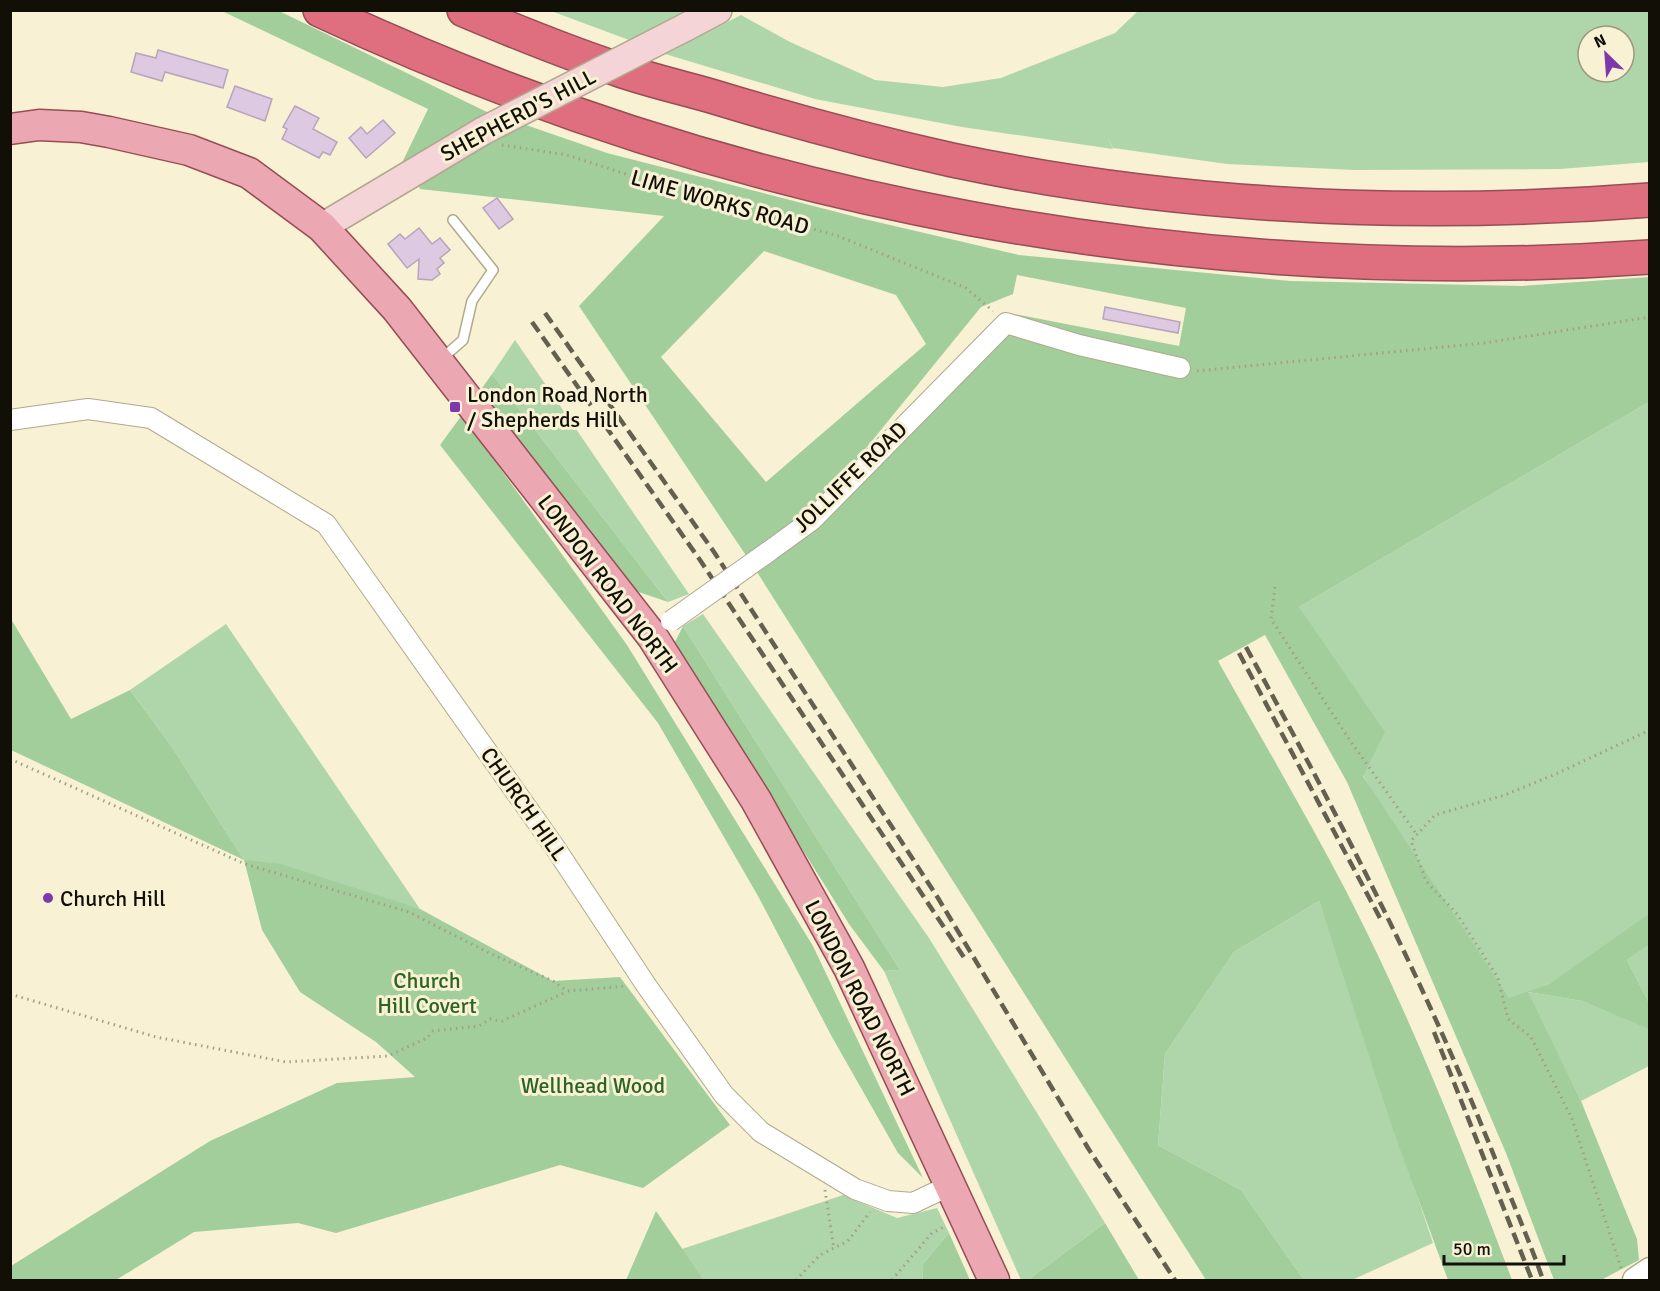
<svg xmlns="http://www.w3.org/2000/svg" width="1660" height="1291" font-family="Signika,sans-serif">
  <rect width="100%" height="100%" fill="#f8f1d4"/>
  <path fill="#afd6aa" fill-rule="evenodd" d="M686 10 692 12 629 40 551 11Z
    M1138 11H1649V162L1560 169 1355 170 1227 164 1113 148 1107 136 1113 149 962 127 815 99 665 54 741 15 790 42 875 80 943 87 1001 78 1115 33ZM1588 36H1624V72H1588Z
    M515 340 689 594 668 602 492 374Z
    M1649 402V918L1549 984 1528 992 1582 1001 1649 1028V1066L1581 1101 1527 992 1509 999 1446 923 1363 775 1299 607Z
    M703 614 929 938 1105 1223 1028 1280H1021L884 971 900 970 683 626Z
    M226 624 420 909 244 860 172 747 130 690Z
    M1319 901 1433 1243 1352 1280H1304L1241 1190 1158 1145 1165 1054 1234 952Z
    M1649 945V1003L1627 960Z
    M843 1195 897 1218 937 1208 949 1233 922 1265 923 1280H704L682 1249Z"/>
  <path fill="#a2ce9c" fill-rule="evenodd" d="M222 11H279L489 113 400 167 428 109Z
    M526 125 607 153 860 218 1019 255 1290 281 1522 286 1649 277V402L1299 607 1385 732 1363 776 1509 998 1549 984 1649 914V945L1627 960 1649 1003V1029L1582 1001 1528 992 1581 1101 1637 1239 1639 1260 1601 1280H1554L1506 1153 1347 782 1265 635 1218 661C1260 736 1304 811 1344 887 1410 1014 1462 1147 1512 1280H1448L1393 1130 1319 901 1234 952 1165 1054 1158 1145 1241 1190 1304 1280H1206L757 572 821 526 991 327 1009 313 1179 346 1186 308 1017 275 1013 294 981 307 867 447 809 514 747 557 579 306 664 216 420 189 416 178ZM764 251 896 295 926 344 766 482 661 357Z
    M492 374 668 602 630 589 480 391Z
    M462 415 627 645 813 946 923 1178 898 1153 832 1037 758 896 658 723 440 445Z
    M11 619 71 719 130 690 172 747 244 860 281 864 420 909 553 981 620 977 730 1125 643 1188 560 1165 336 1233 298 1223 194 1232 116 1280H11V1266L210 1141 337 1083 415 1077 376 1042 300 992 262 930 244 860 11 750Z
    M683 626 900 970 884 971 849 924 674 644Z
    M656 1211 704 1280H626Z
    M1105 1223 1139 1280H1028Z
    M949 1233 970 1280H923L922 1265Z"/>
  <path fill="#ddc9e1" stroke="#b7a4bb" stroke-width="1.5" d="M158 50 228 70 223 88 165 72 162 81 131 72 136 53 156 58Z
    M235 86 272 99 265 121 227 107Z
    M295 106 319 118 313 129 337 142 330 155 323 152 319 158 282 139 287 129 283 127Z
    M383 120 395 133 366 158 349 138 361 127 367 134Z
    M497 198 513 219 499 229 483 208Z
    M419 228 432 244 440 238 450 250 440 258 444 263 437 269 440 274 432 280 418 279 419 259 407 268 388 244 400 234 405 239Z
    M1105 307 1180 322 1178 333 1103 319Z"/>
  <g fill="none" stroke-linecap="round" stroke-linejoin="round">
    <defs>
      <path id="service" d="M440 360 463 340 472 301 493 270 453 220"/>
      <path id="minor" d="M10 420 88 409 151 418 326 524 554 846 646 985 724 1095 761 1132 855 1189 888 1201 913 1203 951 1185
        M768 552 812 520 1006 323 1079 345 1180 368"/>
      <path id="tertiary" d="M1635 1280 1650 1270"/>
      <path id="secondary" d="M684 28 718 10
        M322 227 483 131"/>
      <path id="primary" d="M10 129 39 125 81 127 109 132 189 150 249 173 322 227 397 309 652 636 756 800 849 968 994 1280"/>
      <path id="motorway" d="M320 10C734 204 1193 289 1650 257
        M464 10C514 31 565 52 617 69 648 80 680 87 711 96 790 120 871 142 952 160 1179 208 1418 218 1650 200"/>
    </defs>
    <use href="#service" stroke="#b0a98e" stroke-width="12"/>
    <use href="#minor" stroke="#b0a98e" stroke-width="22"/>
    <use href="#tertiary" stroke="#b0a98e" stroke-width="27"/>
    <use href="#secondary" stroke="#b0a98e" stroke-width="30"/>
    <use href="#primary" stroke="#974d54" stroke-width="33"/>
    <use href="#motorway" stroke="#974d54" stroke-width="36"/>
    <path stroke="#a39e88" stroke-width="3" stroke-dasharray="1.5 4.5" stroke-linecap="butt" d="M502 145 567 155 697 197 838 236 966 288 993 311
      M1197 371 1484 343 1650 317
      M1275 587 1271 619 1349 739 1417 835
      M10 759 245 864 409 912 489 953 553 981 567 991 626 986
      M10 994 156 1037 286 1062 388 1056 427 1038 433 1031 479 1026 490 1019 502 1021 566 992
      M825 1190 834 1249
      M1621 1268 1572 1119 1531 1037 1508 1019 1498 978 1457 914 1426 881 1411 841 1435 815 1505 795 1558 773 1650 730
      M796 1280 820 1255 848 1241 870 1212
      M892 1280 931 1234 945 1226"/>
    <use href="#service" stroke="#fff" stroke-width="9"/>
    <use href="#minor" stroke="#fff" stroke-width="20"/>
    <use href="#tertiary" stroke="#fff" stroke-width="24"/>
    <use href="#secondary" stroke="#f5d4d8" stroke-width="27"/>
    <use href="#primary" stroke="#eca8b2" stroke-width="30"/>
    <use href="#motorway" stroke="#df6e7e" stroke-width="33"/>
    <path stroke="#64604f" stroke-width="4.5" stroke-dasharray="12 6" stroke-linecap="butt" d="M545 313 714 552 938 898 1088 1148 1175 1280
      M532 322 700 560 965 959
      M1246 647C1339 817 1427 986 1498 1166 1513 1204 1530 1242 1543 1280
      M1239 653 1380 918
      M1434 1032 1532 1280"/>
    <defs>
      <path id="minor-bridge" d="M671 621 768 552"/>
      <path id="secondary-bridge" d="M483 131 684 28"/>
    </defs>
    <use href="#minor-bridge" stroke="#b0a98e" stroke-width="22" stroke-linecap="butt"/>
    <use href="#secondary-bridge" stroke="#b0a98e" stroke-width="30" stroke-linecap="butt"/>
    <use href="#minor-bridge" stroke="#fff" stroke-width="20"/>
    <use href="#secondary-bridge" stroke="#f5d4d8" stroke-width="27"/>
  </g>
  <g fill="#7d38ab" stroke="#f8f1d4" stroke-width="2">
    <rect x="449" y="401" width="12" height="12" rx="3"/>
    <circle cx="48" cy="898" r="6"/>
  </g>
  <g text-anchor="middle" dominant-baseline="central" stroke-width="6" stroke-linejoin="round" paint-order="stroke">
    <g font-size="22" fill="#121006" stroke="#f8f1d4">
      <text transform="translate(518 115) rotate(-28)">SHEPHERD'S HILL</text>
      <text transform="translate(720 202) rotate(16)">LIME WORKS ROAD</text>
      <text transform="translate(850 477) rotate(-44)">JOLLIFFE ROAD</text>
      <text transform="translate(608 584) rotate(53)">LONDON ROAD NORTH</text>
      <text transform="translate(524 804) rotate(55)">CHURCH HILL</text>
      <text transform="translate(860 998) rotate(63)">LONDON ROAD NORTH</text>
    </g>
    <g font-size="22" fill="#121006" stroke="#f8f1d4" text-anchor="start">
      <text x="467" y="394">London Road North<tspan x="467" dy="25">/ Shepherds Hill</tspan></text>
      <text x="60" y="898">Church Hill</text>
    </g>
    <g font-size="22" fill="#2b6424" stroke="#f8f1d4">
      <text x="427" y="980">Church<tspan x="427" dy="25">Hill Covert</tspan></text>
      <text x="593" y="1085">Wellhead Wood</text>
    </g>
  </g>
  <rect width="1660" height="1291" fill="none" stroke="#121006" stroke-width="24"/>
  <g transform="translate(1606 54) rotate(335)"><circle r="28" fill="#f8f1d4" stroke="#9c9782" stroke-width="1.5"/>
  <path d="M0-4.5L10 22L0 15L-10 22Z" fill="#7d38ab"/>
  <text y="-9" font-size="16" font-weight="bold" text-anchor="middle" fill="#121006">N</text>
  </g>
  <path d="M1444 1255v9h120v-9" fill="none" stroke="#121006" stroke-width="3"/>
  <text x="1453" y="1255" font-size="18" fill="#121006" stroke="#f8f1d4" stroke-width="4.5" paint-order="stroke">50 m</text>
</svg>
